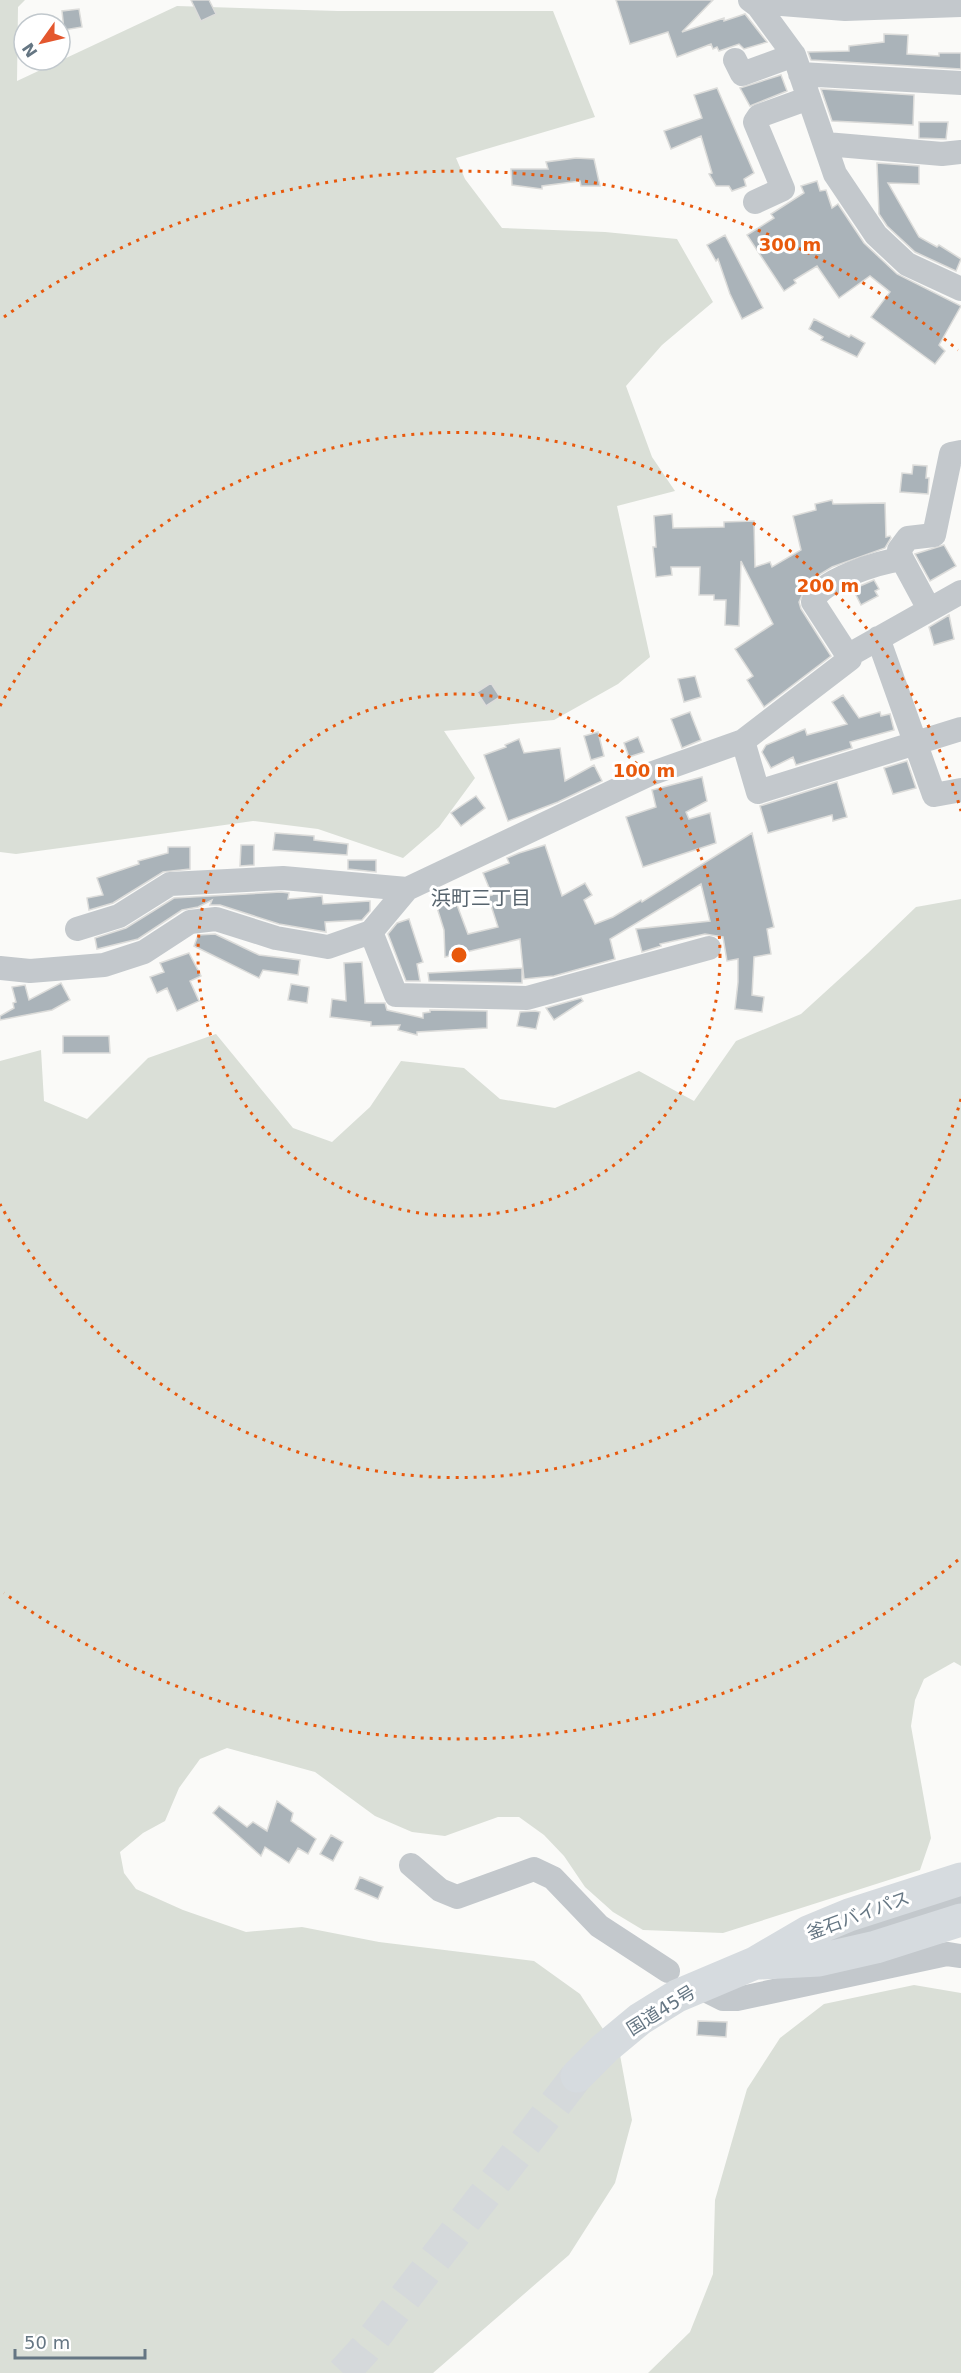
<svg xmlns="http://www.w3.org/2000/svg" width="961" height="2373" font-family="'DejaVu Sans','Noto Sans JP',sans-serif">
  <rect width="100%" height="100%" fill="#fafaf8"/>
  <path fill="#dadfd7" d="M0 0H25L18 7 17 81 177 6 338 11H553L595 117 456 158 465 179 502 228 605 232 677 239 713 302 662 345 626 386 652 457 675 491 617 506 650 657 618 684 554 720 444 731 475 778 439 827 403 858 318 829 253 821 75 846 16 854 0 852Z
    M961 899V1666L954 1662 924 1679 915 1700 911 1726 931 1838 920 1870 723 1933 643 1930 613 1912 585 1887 564 1856 544 1835 519 1817H498L445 1836 412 1832 375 1816 315 1772 227 1748 200 1759 179 1788 165 1821 143 1833 120 1852 124 1873 136 1889 183 1910 246 1932 302 1927 379 1942 534 1961 580 1994 620 2055 632 2120 615 2183 569 2255 433 2373H0V1061L41 1050 44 1101 87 1119 148 1058 216 1034 293 1128 332 1142 370 1107 401 1061 464 1068 500 1099 555 1108 639 1071 694 1101 736 1041 801 1014 868 953 916 907Z
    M914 1985 961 1993V2373H648L690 2332 713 2274 715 2200 747 2089 780 2038 824 2004Z"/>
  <path fill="#aab3b9" stroke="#dcdcda" stroke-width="1.5" d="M191 0H209L216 14 201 21Z
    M616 0H713L682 32 724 18V21L745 14 767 42 744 49 739 44 719 51 717 47 713 49 711 44 677 57 668 32 630 44Z
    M79 9 82 27 64 30 62 11Z
    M884 34 908 35 907 54 939 56V53H961V69L811 60 808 52 849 51V46L884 42Z
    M781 75 787 91 750 106 740 88Z
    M717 88 754 173 744 179 746 186 732 191 729 186H716L709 174 712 173 701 136 671 149 664 131 702 118 694 95Z
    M821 89 914 95 913 125 832 121Z
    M919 122H948L946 139 919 138Z
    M576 158 594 159 600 186H581L580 181 542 186V189L512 185 511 169H548L546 162Z
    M877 163 919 166V184L888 183 919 237 937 247 939 245 961 259 956 271 915 252 887 226 879 214Z
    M817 181 820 191 826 190 832 208 838 204 864 243 897 274 961 306 939 345 945 351 935 364 871 317 890 292 870 276 839 298 817 266 794 280 796 283 784 291 747 235 774 218 771 214 804 193 801 186Z
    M725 235 763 308 742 319 730 294 718 259 716 261 707 245Z
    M814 319 849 337 851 335 865 343 857 357 821 340 823 337 809 329Z
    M913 465 927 466 926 478H929L928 494 900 492 902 473 912 474Z
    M832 500 833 504 885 503 886 537 890 536 891 538 885 548 832 567 817 576 806 587 799 602 801 609 831 656 764 707 747 680 753 676 735 649 773 624 741 561 739 626 725 625 726 600H714V595H699L700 567H671L672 575 656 577 653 547H656L654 516 672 514 673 528 724 527V522L754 521 755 567 770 562 772 567 801 550 793 516 816 510 815 504Z
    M944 545 956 566 930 581 915 554Z
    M874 580 879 589 875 591 878 596 861 605 853 589Z
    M949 615 954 639 934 645 929 627Z
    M695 676 701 697 684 702 678 679Z
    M491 683 500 697 486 706 477 692Z
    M843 695 859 718 880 712 881 716 890 714 894 730 850 742 852 748 796 765 793 757 771 768 762 752 766 745 805 729 807 735 847 724 832 702Z
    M690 712 701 740 682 748 671 719Z
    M598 732 604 756 591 760 584 736Z
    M638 737 644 752 629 757 624 743Z
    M519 739 524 753 560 748 565 781 594 765 602 781 558 802 508 821 484 755 506 747 505 745Z
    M907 761 916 788 893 794 884 768Z
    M702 777 707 801 686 812 689 819 710 813 716 843 643 867 626 817 656 807 652 790Z
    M837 782 847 817 833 821 832 815 768 833 760 806Z
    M476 796 485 808 461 826 451 813Z
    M275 833 314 836V840L348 844 347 855 273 850Z
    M752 833 774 927 767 929 771 954 754 957 752 995 764 997 762 1012 735 1009 738 982V959L727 961 723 937 705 934 660 944 661 946 642 952 636 929 710 921 701 884 610 939 615 959 554 976 524 979 520 939 445 957 444 930 434 898 454 897 468 934 498 927 488 896 492 895 483 873 509 863 507 858 519 853 545 845 562 896 585 883 592 895 584 900 595 924 613 917 641 900 642 902Z
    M241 845H254V865L240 866Z
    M168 847H190V869L163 872 113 903 89 910 87 898 103 895 97 878 139 864 138 861 168 853Z
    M348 860H376V872L348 869Z
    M281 892 289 893 288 899 322 896 323 904 370 901V911L362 920 325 922 326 932 279 924 220 905H210L212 900 198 907 182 910 138 939 97 949 95 938 126 928 174 898Z
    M409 919 423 962 417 964 420 981H406L388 934 397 923Z
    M215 934 259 955 300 960 298 975 263 970 259 978 194 946 198 935Z
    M189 953 201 976 190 981 199 1001 177 1011 167 988 157 993 150 977 164 972 160 963Z
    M362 962 365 1003H385L387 1010 423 1018V1013L430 1012V1010L487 1011V1028L417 1032V1035L398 1030 400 1025 371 1026V1022L330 1017 332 999 346 1001 344 963Z
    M522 968V983L429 981 428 973Z
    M61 983 70 1000 52 1010 0 1020V1016L14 1008 13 1003 16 1002 12 987 25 985 29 1000Z
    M291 984 309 987 307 1003 288 1000Z
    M581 998 583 1001 554 1020 546 1008Z
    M535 1011 540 1012 536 1029 517 1026 520 1012Z
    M63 1036H109L110 1053H63Z
    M277 1801 293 1813 291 1821 316 1839 308 1854 298 1848 289 1863 265 1847 261 1856 213 1813 219 1806 247 1827 253 1822 267 1831Z
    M331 1835 343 1842 333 1861 320 1854Z
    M360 1877 383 1887 378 1899 355 1889Z
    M698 2021 727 2022 726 2037 697 2035Z"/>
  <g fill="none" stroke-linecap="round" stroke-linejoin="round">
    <path stroke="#d5d9db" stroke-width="33" stroke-dasharray="33 16" stroke-linecap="butt" d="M343 2373 365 2349 577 2076"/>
    <path stroke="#c3c8cc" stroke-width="24" d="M750 0 758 6 794 55 835 174 876 235 907 264 961 289
      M758 6 769 3 845 9 961 5
      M735 60 742 74 794 55
      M800 74 961 83
      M826 144 942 154 961 152
      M755 202 783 189 755 122 759 116 809 98
      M929 609 902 559 899 550 908 538 934 535 951 454 961 452
      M878 638 934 795 961 790
      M850 659 813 602C819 580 880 562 902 559
      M743 741 758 792 961 729
      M77 929 119 916 170 884 283 878 407 889
      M709 948 527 998 396 995 371 932 407 889 650 774 743 741 850 659 851 654 961 592
      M0 968 30 971 104 965 144 952 190 922 216 919 276 938 328 947 371 932
      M411 1865 440 1890 457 1897 534 1869 553 1878 599 1926 668 1971
      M809 1947 961 1899
      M701 1988 723 1999H737L947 1954 961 1956"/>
    <path stroke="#d6dbdf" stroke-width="33" d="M760 1963 819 1960 876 1947 961 1920
      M577 2076 605 2048 640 2019 677 1996 755 1963 808 1932 849 1915 961 1879"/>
  </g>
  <g fill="none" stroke="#e8590c" stroke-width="3" stroke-dasharray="3 6">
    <circle cx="459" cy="955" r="261"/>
    <path d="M961 1099A522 522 0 0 1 0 1204M0 706A522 522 0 0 1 961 811"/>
    <path d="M958 1560A784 784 0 0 1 4 1593M4 317A784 784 0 0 1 958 350"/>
  </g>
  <g text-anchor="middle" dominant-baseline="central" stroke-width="6" stroke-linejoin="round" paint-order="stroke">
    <g font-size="18" fill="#657683" stroke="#fff">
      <text transform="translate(858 1915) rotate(-20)">釜石バイパス</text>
      <text transform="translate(661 2010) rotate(-32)">国道45号</text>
    </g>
    <g font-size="20" fill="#57646e" stroke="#fff">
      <text x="481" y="898">浜町三丁目</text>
    </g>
  </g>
  <circle cx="459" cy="955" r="9" fill="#e8590c" stroke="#fff" stroke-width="3"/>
  <g font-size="18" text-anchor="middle" font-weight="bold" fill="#e8590c" stroke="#fff" stroke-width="6" stroke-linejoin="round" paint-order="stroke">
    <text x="790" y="251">300 m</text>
    <text x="828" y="592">200 m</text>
    <text x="644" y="777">100 m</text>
  </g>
  <g transform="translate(42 42) rotate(236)"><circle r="28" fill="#ffffff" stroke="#c1c8cd" stroke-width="1.5"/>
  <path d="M0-4.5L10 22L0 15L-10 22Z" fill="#e4572e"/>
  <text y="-9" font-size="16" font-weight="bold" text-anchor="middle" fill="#657683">N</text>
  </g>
  <path d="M15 2349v9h130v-9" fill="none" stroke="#657683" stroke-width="3"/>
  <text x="24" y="2349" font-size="18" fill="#657683" stroke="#ffffff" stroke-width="4.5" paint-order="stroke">50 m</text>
</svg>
